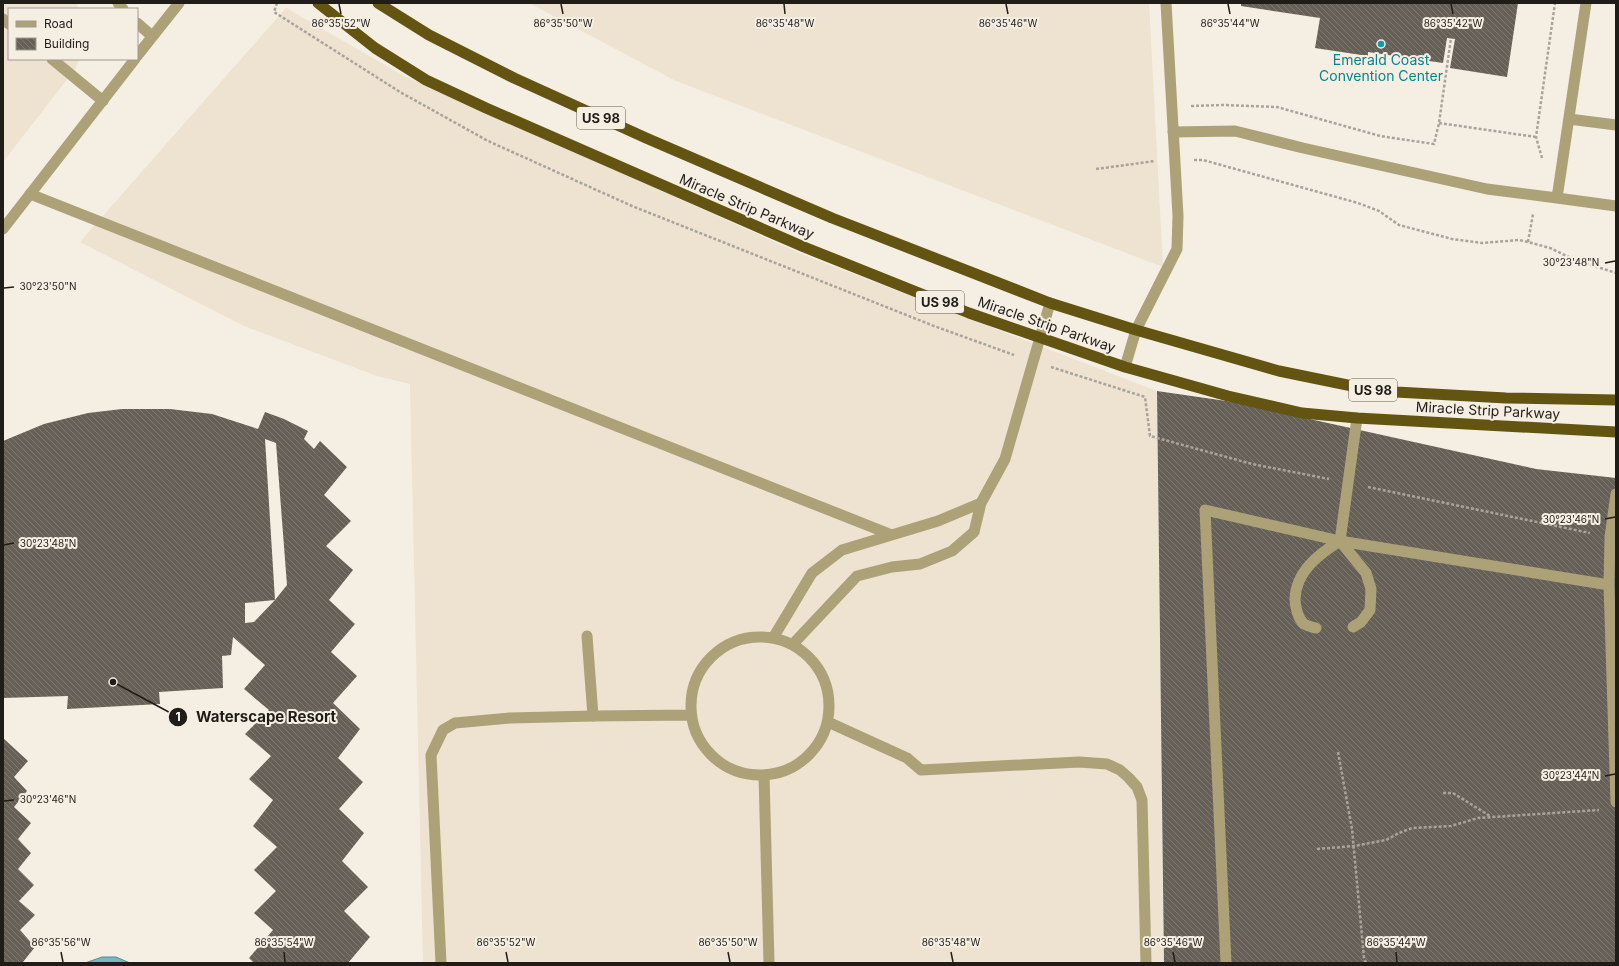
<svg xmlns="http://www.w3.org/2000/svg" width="1619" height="966" font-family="Inter,sans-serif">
  <defs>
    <pattern id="building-back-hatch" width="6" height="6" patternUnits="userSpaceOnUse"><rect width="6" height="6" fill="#676057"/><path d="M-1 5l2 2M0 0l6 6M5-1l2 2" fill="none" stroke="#7c7770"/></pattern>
  </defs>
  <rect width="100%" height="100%" fill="#f5eee3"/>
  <path fill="#eee2d0" d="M3 3H77L78 9H9V59H79L75 69 3 162Z
    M529 3H1149L1163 267 676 81Z
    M286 8 404 76 804 255 1157 391 1164 963H423L410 384 377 376 244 326 80 242Z"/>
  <path fill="#74b9c1" stroke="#5b8a8f" d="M102 957H116L130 963H85Z"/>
  <path fill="url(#building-back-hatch)" fill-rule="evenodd" d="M1241 3H1518L1507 77 1450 68 1455 39 1447 38 1443 63 1368 52V56L1315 48 1320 18 1241 6Z
    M1157 391 1233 402 1536 469 1616 478V963H1164Z
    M122 409H170L212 414 258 429 265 412 284 419 308 431 304 439 314 449 320 441 347 467 324 495 351 521 326 546 353 570 329 600 355 624 331 652 357 676 333 703 360 729 338 758 363 782 339 809 364 833 342 861 368 887 344 911 370 937 348 963H254L249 958 273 930 254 913 276 891 254 870 277 847 253 826 273 800 249 779 271 756 245 734 269 710 244 689 265 665 233 637 231 655 222 656 223 688 159 692 160 704 67 709 68 696 3 698V441L44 424 88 413ZM265 439 276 443 287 585 275 600ZM275 600 254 622 245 623V603Z
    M3 738 28 761 14 777 27 791 14 807 31 823 18 839 31 853 18 869 34 885 19 901 35 915 20 930 35 947 23 962 24 963H3Z"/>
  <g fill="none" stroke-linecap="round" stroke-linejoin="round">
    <path stroke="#a9a49b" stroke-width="2.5" stroke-dasharray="3 2" stroke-linecap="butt" d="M277 3 274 12 400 92 488 141 632 206 934 326 1014 355
      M1191 106 1223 105 1277 107 1380 136 1434 144 1439 123 1451 38
      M1439 123 1536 137
      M1542 158 1536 137 1555 3
      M1194 160H1203L1358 203 1379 211 1399 225 1452 239 1482 243 1519 240 1528 242 1550 248 1573 259 1616 273
      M1096 169 1155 161
      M1528 242 1533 214
      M1051 367 1145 397 1150 436 1252 464 1329 479
      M1368 487 1590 533
      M1338 752 1352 829 1364 958 1366 963
      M1443 793H1453L1490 816
      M1317 849 1354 846 1386 840 1399 833 1412 828 1451 826 1478 818 1599 810"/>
    <path stroke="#aca177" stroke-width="11" d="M118 3 123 9
      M1586 3 1557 198 1616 206
      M3 19 9 24
      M137 23 152 36
      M52 59 103 101
      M1569 119 1616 125
      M1173 132 1235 131 1303 148 1487 189 1557 198
      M1340 541 1366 573 1371 589 1370 610 1361 622 1353 627
      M1609 585 1610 537 1616 494
      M1316 628C1312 627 1307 626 1304 624 1298 619 1295 606 1295 599 1296 571 1319 554 1340 541L1609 585 1616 802
      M828 722 907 758 921 770 1079 762 1107 764 1120 770 1129 778 1137 787 1142 800 1146 963
      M441 963 431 755 443 730 455 723 510 718 593 716
      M1226 963 1205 510 1340 541 1357 418"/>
    <path stroke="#aca177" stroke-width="11" d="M30 194 892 535
      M1125 367 1136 330 1177 249 1178 216 1166 3
      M587 636 593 716 691 715
      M691 706a69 69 0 1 1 138 0a69 69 0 1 1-138 0Z
      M773 638 812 573 842 550 938 521 981 503
      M793 644 857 576 892 567 920 564 952 551 974 532 981 503 1005 459 1050 303
      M764 775 769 963"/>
    <path stroke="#aca177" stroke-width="11" d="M137 56 179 3
      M3 229 135 59"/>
    <path stroke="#645412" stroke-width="11" d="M318 3 375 48 426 80 486 108 804 247 969 313 1125 367 1228 396 1302 413 1357 418 1616 432
      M378 3 429 35 514 78 646 138 832 218 1050 303 1136 330 1279 371 1362 388 1396 392 1506 398 1616 400"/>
  </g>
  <path fill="none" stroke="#201d19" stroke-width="1.5" d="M339 4 341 14M561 4 563 14M784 4 785 14M1006 4 1008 14M1228 4 1230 14M1451 4 1453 14M1605 263 1615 261M4 288 14 287M1605 519 1615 517M4 545 14 543M1605 776 1615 774M4 801 14 800M61 952 63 962M284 952 285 962M506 952 508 962M728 952 730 962M951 952 953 962M1173 952 1175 962M1396 952 1397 962"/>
  <circle fill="#0f9aa8" stroke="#f5eee3" stroke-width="1.5" cx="1381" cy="44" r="4"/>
  <g text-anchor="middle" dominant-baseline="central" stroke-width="4" stroke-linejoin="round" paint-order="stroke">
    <g fill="#f5eee3" stroke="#605c56" stroke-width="1">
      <rect x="577" y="107" width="48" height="22" rx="3"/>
      <rect x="916" y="291" width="48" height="22" rx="3"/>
      <rect x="1349" y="379" width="48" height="22" rx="3"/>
    </g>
    <g font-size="13" font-weight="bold" fill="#201d19">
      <text x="601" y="118">US 98</text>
      <text x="940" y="302">US 98</text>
      <text x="1373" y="390">US 98</text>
    </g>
    <g font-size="14" fill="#0d838f" stroke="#f5eee3">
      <text x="1381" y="59">Emerald Coast<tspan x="1381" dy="16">Convention Center</tspan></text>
    </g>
    <g font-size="14" fill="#201d19" stroke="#f5eee3">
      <text transform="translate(747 206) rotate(23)">Miracle Strip Parkway</text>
      <text transform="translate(1047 324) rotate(19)">Miracle Strip Parkway</text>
      <text transform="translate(1488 410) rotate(3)">Miracle Strip Parkway</text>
    </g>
  </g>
  <g font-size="10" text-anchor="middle" fill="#201d19" stroke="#f5eee3" stroke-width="4" stroke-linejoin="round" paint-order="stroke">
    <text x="341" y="27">86°35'52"W</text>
    <text x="563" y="27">86°35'50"W</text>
    <text x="785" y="27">86°35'48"W</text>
    <text x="1008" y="27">86°35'46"W</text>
    <text x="1230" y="27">86°35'44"W</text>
    <text x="1453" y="27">86°35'42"W</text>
    <text x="1571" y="266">30°23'48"N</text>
    <text x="48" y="290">30°23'50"N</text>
    <text x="1571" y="523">30°23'46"N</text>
    <text x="48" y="547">30°23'48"N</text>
    <text x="1571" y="779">30°23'44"N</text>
    <text x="48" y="803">30°23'46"N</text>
    <text x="61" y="946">86°35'56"W</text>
    <text x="284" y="946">86°35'54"W</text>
    <text x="506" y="946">86°35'52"W</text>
    <text x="728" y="946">86°35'50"W</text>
    <text x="951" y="946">86°35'48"W</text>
    <text x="1173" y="946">86°35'46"W</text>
    <text x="1396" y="946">86°35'44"W</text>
  </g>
  <path fill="none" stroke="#201d19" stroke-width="1.5" d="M113 682L178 717"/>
  <g fill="#201d19" stroke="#f5eee3" stroke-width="1.5">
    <circle cx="113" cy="682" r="4"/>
    <circle cx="178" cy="717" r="10"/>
  </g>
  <g font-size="12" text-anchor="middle" font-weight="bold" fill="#fff">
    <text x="178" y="721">1</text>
  </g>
  <g font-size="15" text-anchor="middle" font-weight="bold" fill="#201d19" stroke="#f5eee3" stroke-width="4" stroke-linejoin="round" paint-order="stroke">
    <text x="266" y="722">Waterscape Resort</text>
  </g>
  <rect width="1619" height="966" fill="none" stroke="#201d19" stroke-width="8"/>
  <rect x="8" y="8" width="130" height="52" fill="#f5eee3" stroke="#a09a92"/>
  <rect x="16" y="21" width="20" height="6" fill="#aca177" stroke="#a09a92"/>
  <text x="44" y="28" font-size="12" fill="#201d19">Road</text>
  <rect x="16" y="38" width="20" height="12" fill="url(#building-back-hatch)" stroke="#a09a92"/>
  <text x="44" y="48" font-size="12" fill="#201d19">Building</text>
</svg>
